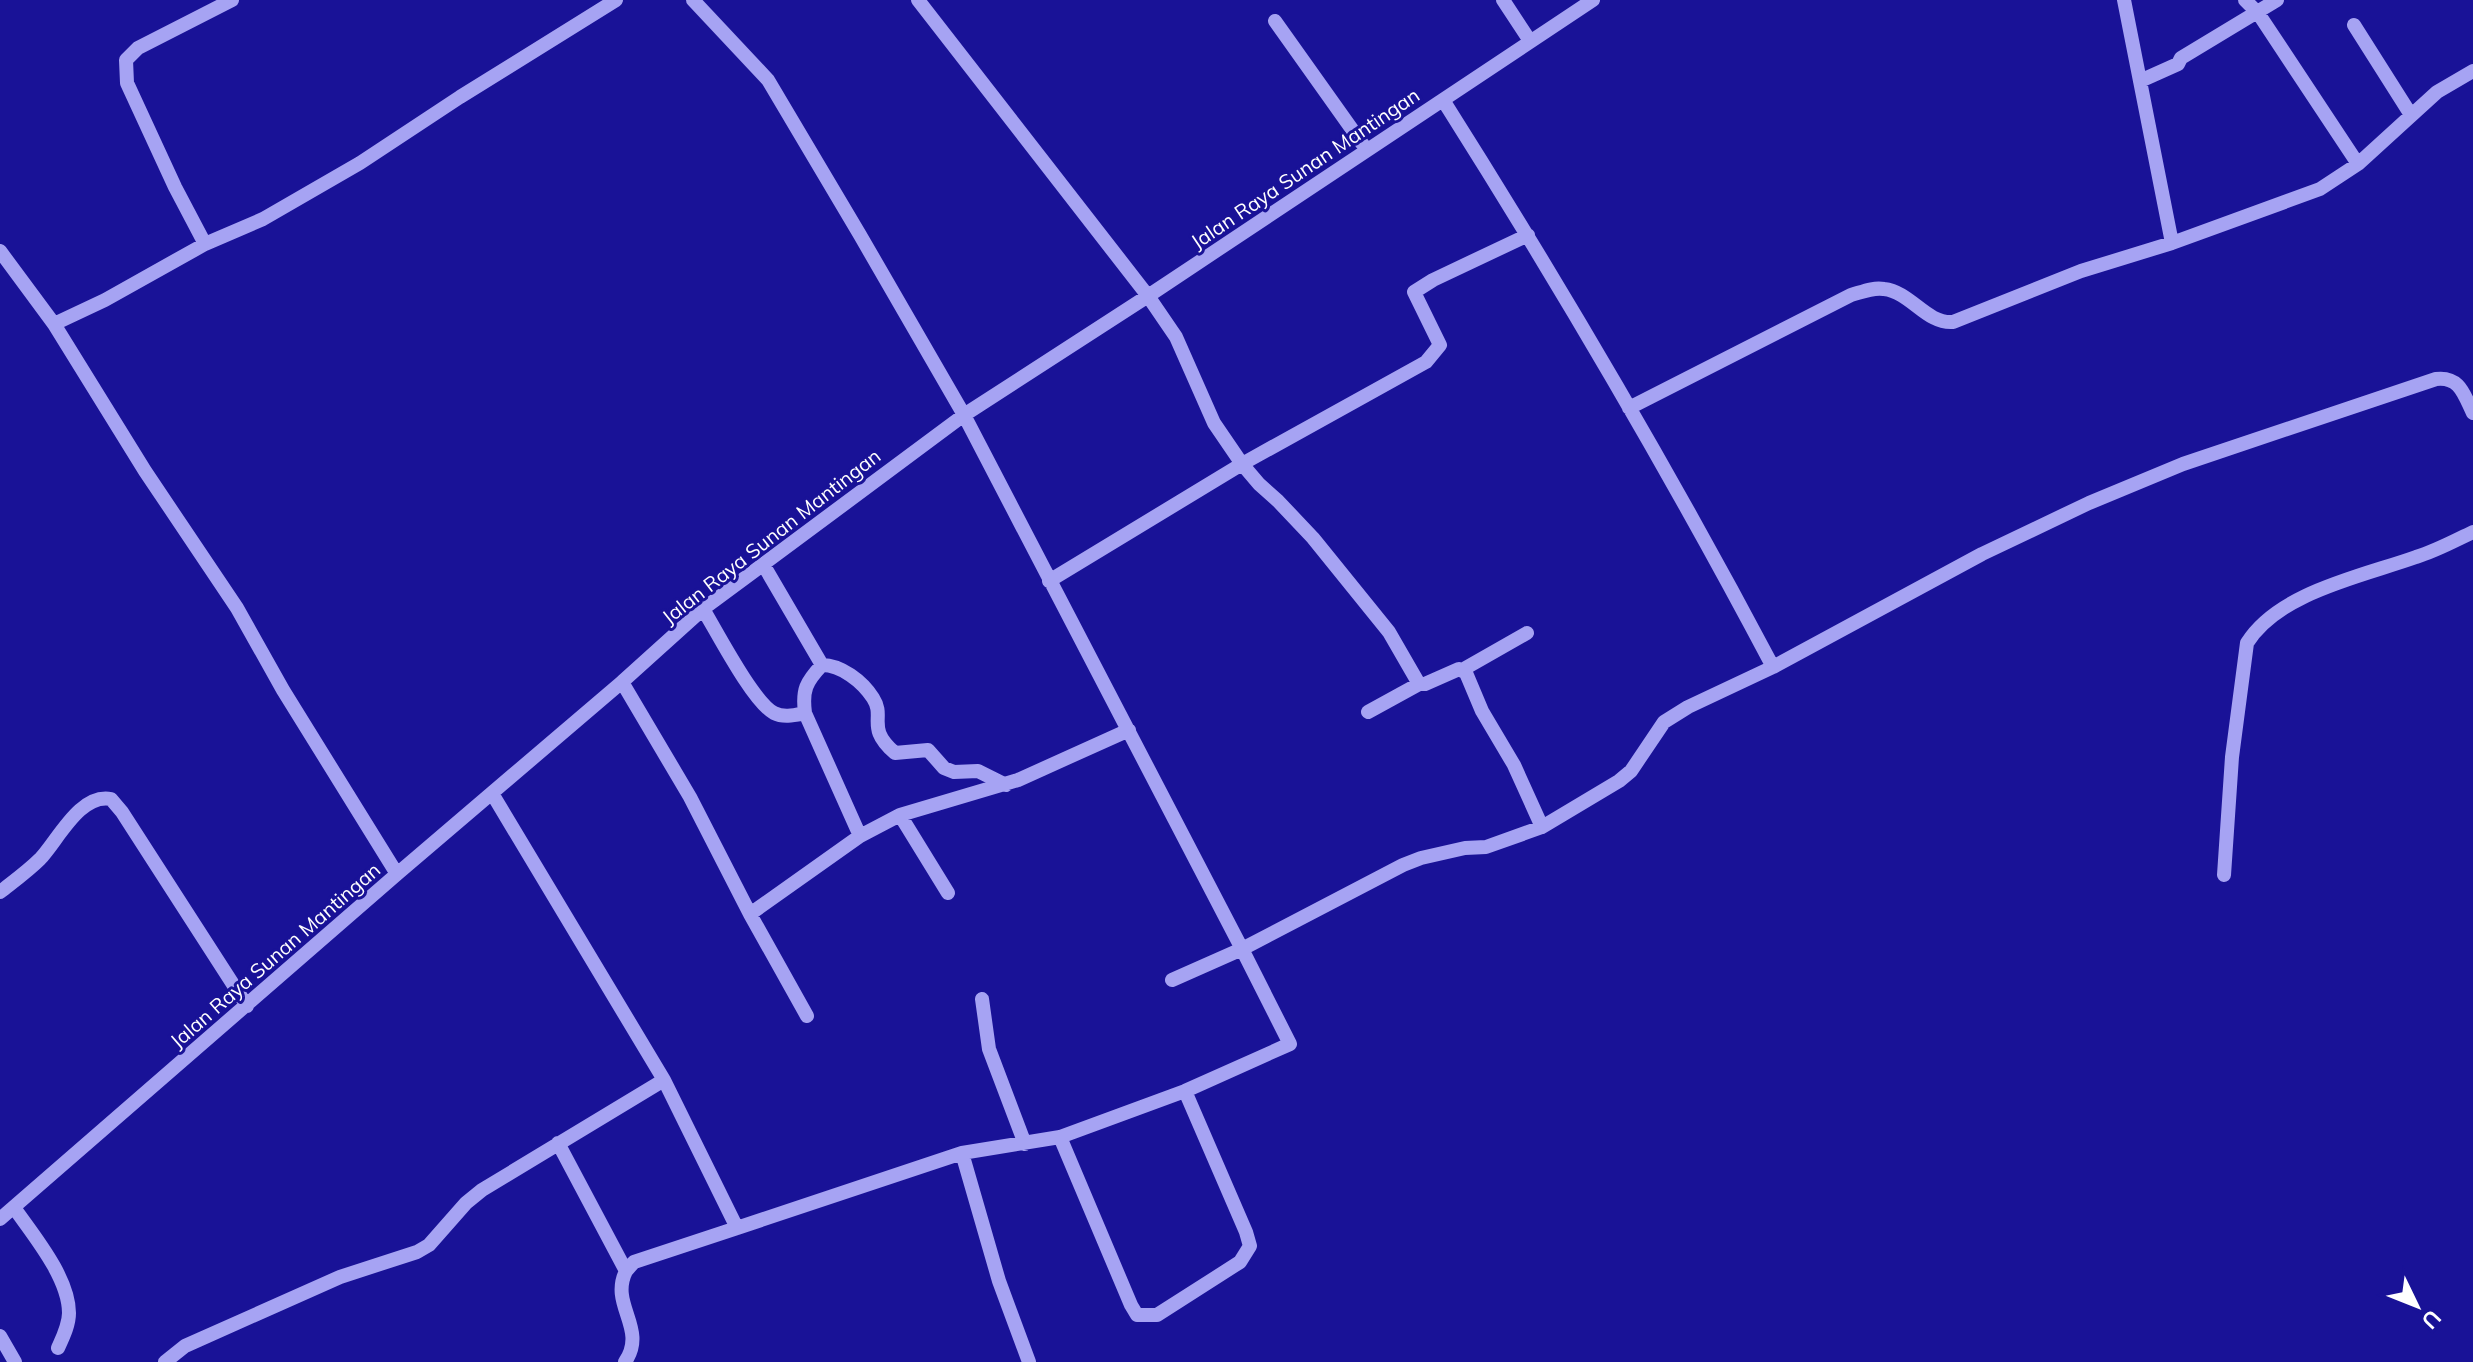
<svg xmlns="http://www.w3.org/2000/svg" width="2473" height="1362" font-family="Mulish,sans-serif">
  <rect width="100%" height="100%" fill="#191297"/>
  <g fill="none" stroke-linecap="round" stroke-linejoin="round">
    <path stroke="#a6a3f3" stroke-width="14" d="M693 0 768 80 860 235 964 415 1242 949 1403 865 1421 858 1465 848 1486 847 1542 827 1619 781 1631 771 1664 722 1688 707 1773 667 1982 554 2089 503 2183 464 2436 379C2460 376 2464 395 2473 413
      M918 0 1148 296 1176 337 1214 423 1242 464 1426 362 1440 345 1414 292 1433 280 1528 235
      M1503 0 1530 41
      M2124 0 2172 243
      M2245 0 2258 13 2358 164
      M1275 21 1366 149
      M2354 25 2411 115
      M2140 81 2178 64 2181 58 2277 0
      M1443 100C1560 285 1671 474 1773 667
      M205 244 175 187 127 83 126 60 138 48 232 0
      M0 251 54 324 145 471 237 608 283 690 397 874
      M54 324 105 300 205 244 263 219 360 163 460 97 616 0
      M1629 408 1851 295C1862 292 1873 287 1884 289 1911 292 1926 324 1953 322L2081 271 2172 243 2320 189 2358 164 2437 92 2473 71
      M763 564 822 665C806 682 802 690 805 713L860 836
      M1049 581 1242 464 1259 484 1278 501 1313 538 1389 632 1419 684H1425L1459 669 1466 673 1482 711 1514 765 1542 827
      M703 609C717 632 753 702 774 713 784 718 795 715 805 713
      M822 665C841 665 862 681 873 698 886 718 865 727 895 753L928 750 944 768 954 772 978 771 1006 785
      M1462 670 1527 633
      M622 682 690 797 750 914 807 1016
      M1368 712 1419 684
      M900 815 948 893
      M2224 875 2232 757 2247 643C2279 592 2363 576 2416 557 2436 551 2454 541 2473 532
      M0 892C14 881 28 871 40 859 58 840 80 793 111 799L122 812 247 1006
      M750 914 860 836 900 815 1018 780 1129 730
      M982 999 989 1049 1025 1144
      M664 1080 737 1228 962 1153 1060 1137 1185 1091 1290 1044 1242 949 1172 980
      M1060 1137 1131 1305 1137 1315H1157L1240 1262 1250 1246 1246 1232 1185 1091
      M558 1143 626 1271C609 1305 648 1328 625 1362
      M962 1153 999 1281 1029 1362
      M15 1209C34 1236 69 1278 69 1313 69 1325 63 1337 58 1348
      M0 1219 397 874 622 682 703 609 964 415 1148 296 1593 0
      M626 1271 634 1262 737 1228
      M0 1336 15 1362
      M165 1362 185 1346 340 1277 417 1252 429 1245 466 1203 482 1190 664 1080 493 795"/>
  </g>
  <g text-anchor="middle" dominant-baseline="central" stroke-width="6" stroke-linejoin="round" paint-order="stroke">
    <g font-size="20" fill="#fff" stroke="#191297">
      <text transform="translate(1305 168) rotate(-34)">Jalan Raya Sunan Mantingan</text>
      <text transform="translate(771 536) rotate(-38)">Jalan Raya Sunan Mantingan</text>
      <text transform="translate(275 955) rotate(-41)">Jalan Raya Sunan Mantingan</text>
    </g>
  </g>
  <g transform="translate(2417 1306) rotate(133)" stroke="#191297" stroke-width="6" paint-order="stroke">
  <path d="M0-6L14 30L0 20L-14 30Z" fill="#ffffff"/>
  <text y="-12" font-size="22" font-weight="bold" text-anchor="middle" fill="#ffffff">U</text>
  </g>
</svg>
